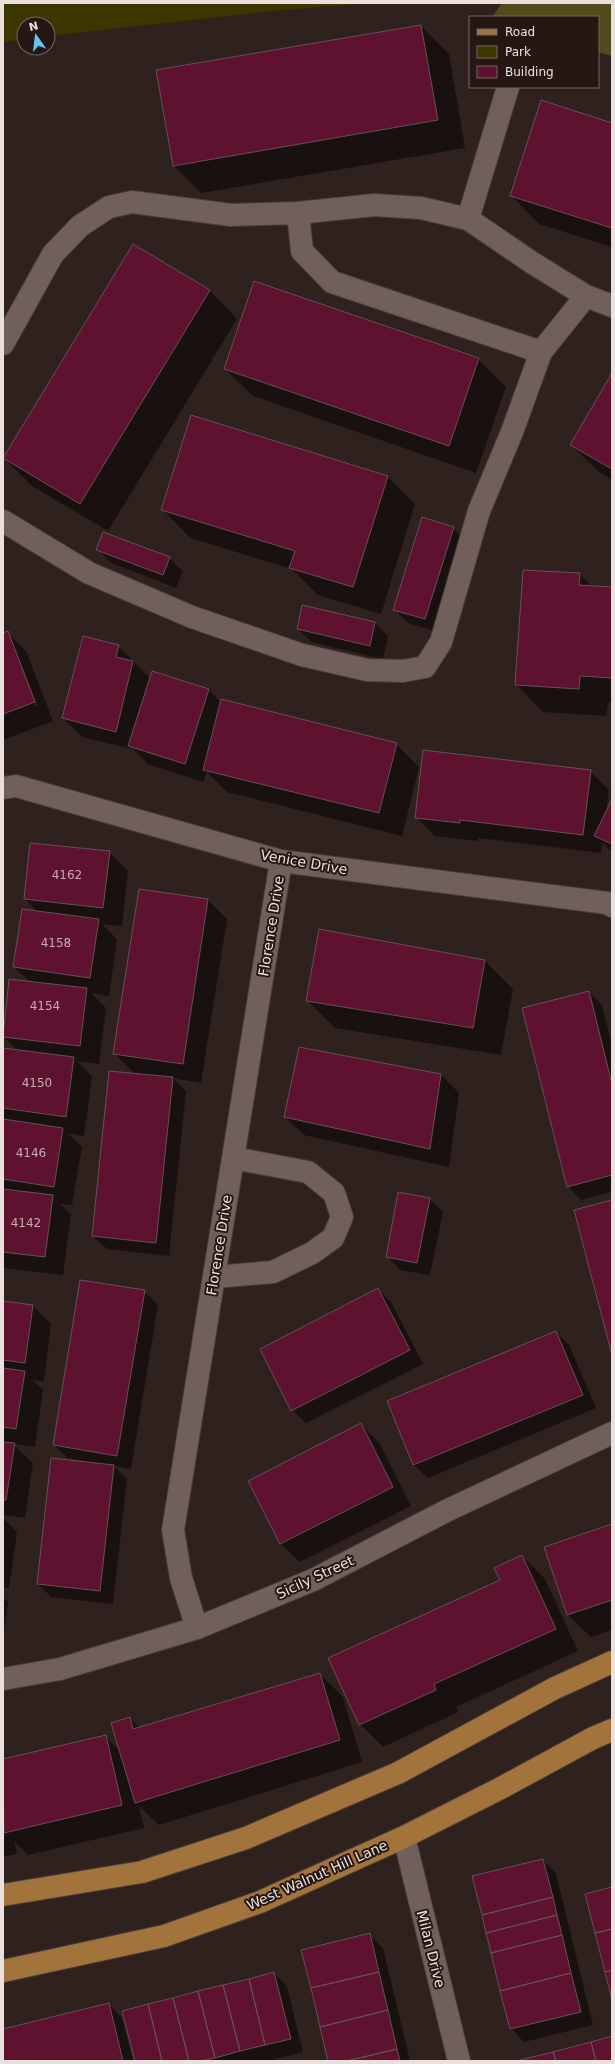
<svg xmlns="http://www.w3.org/2000/svg" width="615" height="2064" font-family="'DejaVu Sans',sans-serif">
  <rect width="100%" height="100%" fill="#2f211d"/>
  <path fill="#3c3600" d="M3 3H368L272 11 48 36V24H24V39L3 42Z"/>
  <path fill="#504a1c" d="M502 3H612V56L598 52V17H492Z"/>
  <path fill="#0007" fill-rule="evenodd" d="M421 26 449 54 465 148 201 193 173 165 157 71Z
    M612 124V247L539 224 512 196Z
    M133 246 210 291 237 319 108 531 32 486 4 458Z
    M478 359 506 387 476 473 253 396 225 369Z
    M612 375V480L599 472 571 445Z
    M388 477 415 504 381 614 318 595 292 569 190 538 163 510Z
    M453 528 466 541 438 632 408 623 394 609Z
    M98 549 169 558 183 571 176 588 111 563Z
    M524 571 580 574 593 587 612 588V703H608L606 716 543 712 516 684Z
    M303 606 375 623 388 636 383 659 311 642 298 628Z
    M7 632 26 651 53 721 3 740V634ZM15 654H17L38 706 36 707Z
    M118 646 151 679 209 690 221 703 396 744 419 767 402 836 227 792 207 772 203 782 148 764 133 749 82 737 63 718Z
    M590 771 609 790 606 812 612 801V852L603 843 601 853 479 838 478 841 435 836 416 817Z
    M109 852 128 871 122 926 102 924 117 939 109 996 91 993 106 1008 99 1064 77 1061 92 1077 84 1136 67 1133 82 1147 72 1205 60 1204 71 1214 63 1275 3 1268V1120H5L3 1118V1049L17 1050 3 1036V1032L10 980 30 982 14 967 38 912 25 899Z
    M140 890 208 900 227 919 201 1083 173 1078 186 1091 169 1256 107 1249 93 1236 135 1074 114 1053Z
    M320 930 485 961 513 989 501 1055 335 1028 307 1000Z
    M589 992 602 1005 612 1046V1192L581 1200 568 1186Z
    M441 1075 459 1093 449 1167 304 1135 285 1117Z
    M429 1199 443 1212 430 1275 400 1270 387 1256Z
    M378 1289 391 1302 423 1364 306 1423 292 1410Z
    M144 1291 158 1305 131 1469 114 1466 127 1479 113 1604 51 1597 38 1584 83 1461 67 1458 54 1445Z
    M3 1302 33 1306 51 1324 44 1381 32 1380 43 1390 35 1447 13 1444 33 1463 25 1518 3 1515Z
    M556 1332 569 1345 596 1408 428 1478 414 1465 388 1402Z
    M361 1424 379 1443 411 1506 300 1562 281 1544 249 1481Z
    M3 1518 17 1532 9 1588H3Z
    M612 1525V1630L591 1637 568 1615Z
    M522 1556 545 1579 578 1651 456 1707 458 1712 383 1747 360 1724 501 1581Z
    M3 1597 8 1602 3 1641Z
    M320 1674 343 1697 362 1762 159 1825 139 1806 144 1828 28 1855 14 1841 17 1854 3 1857V1760L105 1736 121 1752 130 1718 140 1728Z
    M543 1860 556 1874 593 2025 524 2042 511 2028Z
    M369 1935 383 1948 410 2061H329Z
    M274 1973 287 1987 303 2052 267 2061H136Z
    M109 2004 122 2018 133 2061H3V2031Z"/>
  <path fill="#5f122f" stroke="#635256" d="M421 25 438 120 173 166 156 70Z
    M541 100 612 123V228L510 196Z
    M133 244 210 290 80 504 3 458Z
    M254 281 479 358 449 446 224 369Z
    M612 373V469L570 445Z
    M191 415 388 476 353 587 289 568 295 551 161 510Z
    M422 517 454 527 425 619 393 610Z
    M103 532 170 557 163 575 96 550Z
    M523 570 580 573 579 585 612 587V678L580 676 579 689 515 685Z
    M302 605 375 622 370 646 297 629Z
    M8 631 35 702 3 714V633Z
    M83 636 119 645 116 657 133 661 116 732 62 718Z
    M152 671 209 689 185 764 128 746Z
    M221 699 397 743 379 813 203 770Z
    M423 750 591 770 583 835 460 820V823L415 818Z
    M612 799V844L594 836Z
    M30 843 110 851 103 908 24 899Z
    M139 889 208 899 183 1064 113 1054Z
    M22 909 99 919 90 978 13 967Z
    M319 929 485 960 473 1028 306 1001Z
    M9 979 87 988 80 1046 3 1037Z
    M589 991 612 1084V1175L567 1187 522 1008Z
    M299 1047 441 1074 430 1149 284 1117Z
    M3 1048 74 1057 66 1117 3 1108Z
    M109 1071 173 1077 156 1243 92 1236Z
    M3 1119 63 1128 54 1187 3 1179Z
    M3 1189 53 1195 45 1257 3 1252Z
    M398 1192 430 1198 417 1263 386 1257Z
    M612 1200V1355L574 1210Z
    M80 1280 145 1290 117 1456 53 1445Z
    M378 1288 410 1350 291 1411 260 1349Z
    M3 1301 33 1305 25 1363 3 1360Z
    M556 1331 583 1395 413 1465 387 1401Z
    M3 1368 25 1371 16 1429 3 1427Z
    M361 1423 393 1487 280 1544 248 1481Z
    M3 1442 15 1443 6 1500H3Z
    M51 1458 114 1465 100 1591 37 1584Z
    M612 1524V1600L567 1615 544 1547Z
    M522 1555 556 1629 434 1684 436 1690 359 1725 328 1658 500 1580 494 1568Z
    M320 1673 340 1740 135 1803 111 1723 130 1717 133 1729Z
    M106 1735 122 1805 4 1833 3 1759Z
    M543 1859 553 1897 482 1915 472 1876Z
    M612 1887V1929L595 1933 585 1894Z
    M553 1897 557 1915 486 1933 482 1915Z
    M557 1915 562 1935 491 1953 486 1933Z
    M612 1929V1970L605 1972 595 1933Z
    M370 1933 379 1972 311 1988 301 1950Z
    M562 1935 571 1973 500 1991 491 1953Z
    M612 1970V2000L605 1972Z
    M274 1972 291 2039 265 2045 249 1979Z
    M379 1972 388 2010 320 2027 311 1988Z
    M571 1973 581 2012 510 2029 500 1991Z
    M249 1979 265 2045 240 2051 223 1985Z
    M223 1985 240 2051 215 2058 198 1991Z
    M198 1991 215 2058 201 2061H189L173 1998Z
    M173 1998 189 2061H162L148 2004Z
    M109 2003 123 2061H3V2029Z
    M148 2004 162 2061H135L122 2011Z
    M388 2010 397 2049 347 2061H328L320 2027Z
    M612 2036V2061H596L591 2042Z
    M591 2042 596 2061H556L553 2052Z
    M397 2049 400 2061H347Z
    M553 2052 556 2061H516Z"/>
  <g fill="none" stroke-linecap="round" stroke-linejoin="round">
    <defs>
      <path id="minor" d="M298 213 302 251 332 282 541 352
        M468 219 508 87
        M3 344 53 254 80 226 109 207 132 202 231 215 298 213 374 205 421 208 468 219 531 262 586 296 612 306
        M3 521 89 573 192 617 302 655 367 670 403 671 425 667 441 642 479 511 512 432 541 352 586 296
        M3 788 16 786 281 861 607 903 612 906
        M214 1277 273 1272 312 1253 333 1238 342 1217 334 1193 308 1172 233 1158
        M197 1628 181 1578 173 1530 281 861
        M3 1679 60 1669 197 1628 313 1580 448 1510 612 1433
        M404 1837 459 2061"/>
      <path id="major" d="M3 1895 142 1872 246 1838 398 1773 555 1688 612 1662
        M3 1971 164 1936 260 1902 404 1837 501 1788 593 1738 612 1730"/>
    </defs>
    <use href="#minor" stroke="#4a3d3a" stroke-width="24"/>
    <use href="#major" stroke="#4a3d3a" stroke-width="24"/>
    <use href="#minor" stroke="#705f5a" stroke-width="22"/>
    <use href="#major" stroke="#a2733a" stroke-width="22"/>
  </g>
  <g text-anchor="middle" dominant-baseline="central" stroke-width="4" stroke-linejoin="round" paint-order="stroke">
    <g font-size="12" fill="#c7acb2">
      <text x="67" y="875">4162</text>
      <text x="56" y="943">4158</text>
      <text x="45" y="1006">4154</text>
      <text x="37" y="1083">4150</text>
      <text x="31" y="1153">4146</text>
      <text x="26" y="1223">4142</text>
    </g>
    <g font-size="14" fill="#eae0dd" stroke="#251714">
      <text transform="translate(304 862) rotate(10)">Venice Drive</text>
      <text transform="translate(271 926) rotate(-81)">Florence Drive</text>
      <text transform="translate(219 1245) rotate(-81)">Florence Drive</text>
      <text transform="translate(315 1577) rotate(-25)">Sicily Street</text>
      <text transform="translate(317 1875) rotate(-24)">West Walnut Hill Lane</text>
      <text transform="translate(431 1949) rotate(76)">Milan Drive</text>
    </g>
  </g>
  <rect width="615" height="2064" fill="none" stroke="#eae0dd" stroke-width="8"/>
  <rect x="469" y="16" width="130" height="72" fill="#251714" stroke="#746764"/>
  <rect x="477" y="29" width="20" height="6" fill="#a2733a" stroke="#746764"/>
  <text x="505" y="36" font-size="12" fill="#eae0dd">Road</text>
  <rect x="477" y="46" width="20" height="12" fill="#3c3600" stroke="#746764"/>
  <text x="505" y="56" font-size="12" fill="#eae0dd">Park</text>
  <rect x="477" y="66" width="20" height="12" fill="#5f122f" stroke="#746764"/>
  <text x="505" y="76" font-size="12" fill="#eae0dd">Building</text>
  <g transform="translate(36 36) rotate(346)"><circle r="19" fill="#251714" stroke="#746764"/>
  <path d="M0-3L7 15L0 10L-7 15Z" fill="#67c4f0"/>
  <text y="-6" font-size="11" font-weight="bold" text-anchor="middle" fill="#eae0dd">N</text>
  </g>
</svg>
